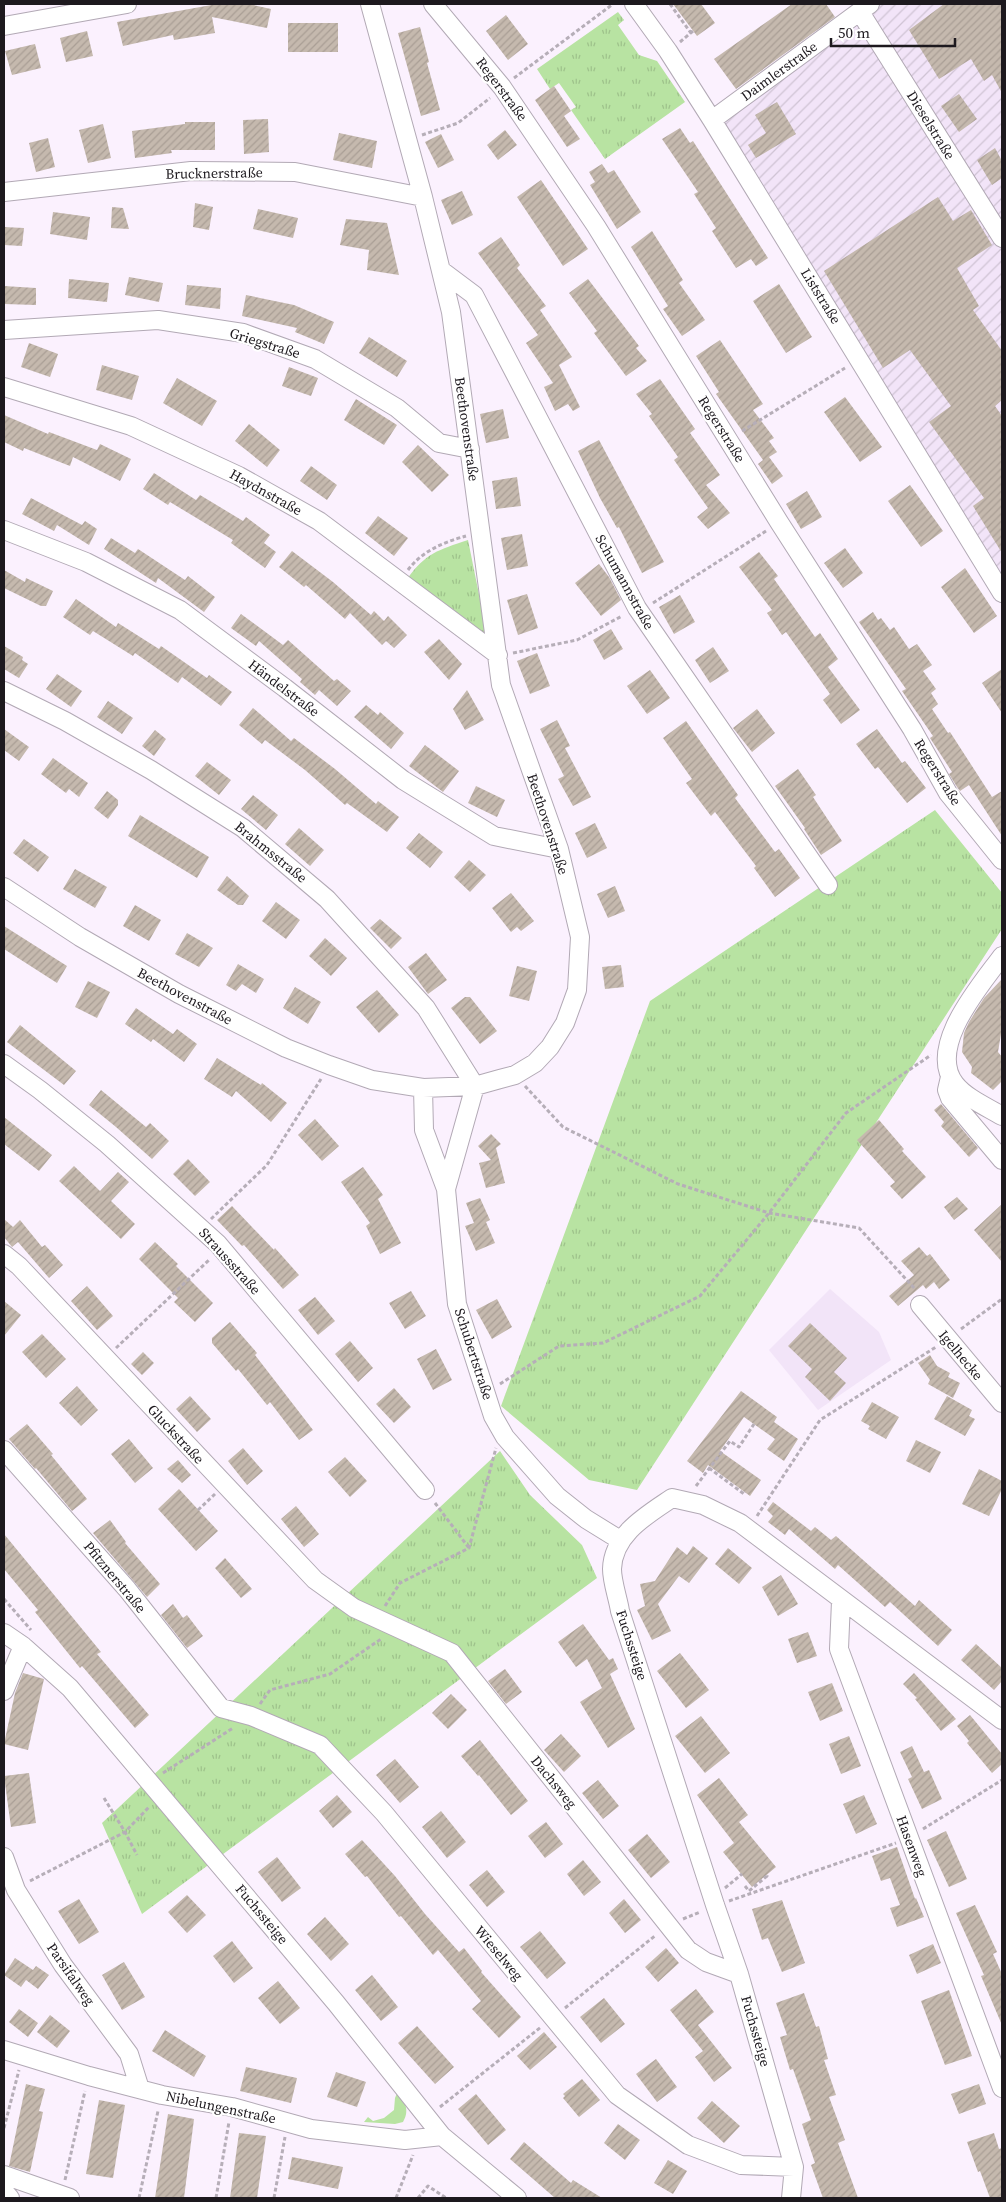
<svg xmlns="http://www.w3.org/2000/svg" width="1006" height="2202" font-family="'Source Serif 4',serif">
  <defs>
    <pattern id="industrial-furrows" width="10" height="10" patternUnits="userSpaceOnUse" patternTransform="scale(1.25)"><rect width="10" height="10" fill="#f2e4f8"/><path d="M-1 1l2-2M0 10L10 0M9 11l2-2" fill="none" stroke="#cfc3d4"/></pattern>
    <pattern id="park-tufts" width="24" height="20" patternUnits="userSpaceOnUse" patternTransform="scale(1.25)"><rect width="24" height="20" fill="#b8e3a2"/><path d="M3 7l-1-3M5 7V3M7 7l1-3M15 17l-1-3M17 17v-4M19 17l1-3" fill="none" stroke="#9ec28b"/></pattern>
    <pattern id="building-hatch" width="6" height="6" patternUnits="userSpaceOnUse" patternTransform="scale(1.25)"><rect width="6" height="6" fill="#c5b9ae"/><path d="M-1 1l2-2M0 6l6-6M5 7l2-2" fill="none" stroke="#a99e95"/></pattern>
  </defs>
  <rect width="100%" height="100%" fill="#fbf1fe"/>
  <path fill="#f2e4f8" d="M830 1289 879 1332 891 1360 818 1410 769 1350Z"/>
  <path fill="url(#industrial-furrows)" d="M866 4H1002V595L704 119Z"/>
  <path fill="#b8e3a2" d="M398 2091C405 2102 410 2110 403 2122L395 2124 364 2122 368 2117 373 2121 384 2118 394 2110 395 2098Z"/>
  <path fill="url(#park-tufts)" d="M618 12 624 20 618 25 639 55 657 61 685 102 605 159 571 110 576 107 559 83 550 89 537 69Z
    M468 540 489 644 407 579C426 553 438 550 468 540Z
    M935 810 1002 893V929L637 1490 589 1480 501 1406 650 1001Z
    M500 1451 530 1495 582 1545 597 1578 142 1914 102 1823Z"/>
  <path fill="url(#building-hatch)" d="M217 4H249L271 9 267 28 212 17 215 33 174 40 173 35 123 46 117 22Z
    M673 4H701L715 23 697 36Z
    M792 4H826L835 17 736 89 714 59Z
    M944 4H1002V93L992 75 984 81 971 59 939 79 909 30Z
    M506 15 528 44 508 60 486 31Z
    M288 23H338V52H288Z
    M420 27 429 62 427 63 440 110 421 116 398 33Z
    M87 31 93 56 66 62 60 38Z
    M35 44 41 68 12 75 5 51Z
    M554 86 571 111 564 116 580 139 567 147 535 100Z
    M959 94 977 119 959 132 941 106Z
    M777 102 796 134 756 158 748 145 766 133 755 115Z
    M268 119 269 152 244 154 243 120Z
    M185 122H215V150H171L172 153 135 158 132 131 185 124Z
    M103 124 111 158 88 163 79 130Z
    M680 128 690 143 693 141 768 258 756 266 751 259 736 268 712 231 716 228 694 194 698 192 662 139Z
    M505 130 517 145 498 160 487 145Z
    M339 133 377 141 372 168 333 160Z
    M441 134 454 160 438 168 425 142Z
    M48 138 55 167 36 172 29 143Z
    M995 148 1002 161V178L992 185 977 160Z
    M602 164 608 173 614 170 641 212 617 229 590 185 595 182 589 172Z
    M541 180 588 249 563 266 517 197Z
    M462 191 473 215 452 225 441 200Z
    M938 197 953 221 971 210 992 245 957 268 979 306 973 310 1002 351V400L995 406 1002 416V553L973 506 984 498 929 422 951 406 910 350 883 368 824 271Z
    M195 203 213 207 209 230 193 227Z
    M112 207 123 208 129 229 111 228Z
    M258 209 298 218 293 238 253 229Z
    M53 212 90 217 87 240 50 234Z
    M346 219 387 223 399 275 367 270 369 250 340 245Z
    M4 227 24 228 22 246 4 245Z
    M652 231 683 280 679 283 705 320 682 336 663 309 668 306 631 247Z
    M501 237 520 265 517 268 546 306 540 310 572 357 559 365 580 407 573 411 568 404 555 411 544 387 553 383 526 343 538 335 478 253Z
    M129 277 163 283 159 302 125 295Z
    M69 279 109 283 107 302 68 298Z
    M588 279 639 346 636 348 647 361 626 376 594 333 597 331 569 293Z
    M779 284 812 337 786 353 753 301Z
    M187 285 221 288 220 309 185 305Z
    M4 286 36 288V305L4 304Z
    M246 295 294 305 334 322 324 344 295 332 297 328 242 316Z
    M369 337 407 361 397 377 359 353Z
    M720 340 763 404 753 410 774 438 769 441 777 452 769 457 783 476 772 484 758 464 763 460 716 394 719 392 696 356Z
    M29 343 58 354 50 377 21 367Z
    M102 365 139 376 132 400 96 390Z
    M289 367 318 378 311 396 282 386Z
    M177 378 217 401 202 426 163 403Z
    M660 379 695 429 690 433 720 475 706 485 730 513 708 529 697 517 708 508 674 460 678 457 649 416 652 414 636 394Z
    M845 397 882 447 860 462 824 412Z
    M356 399 397 425 384 445 344 420Z
    M503 409 509 438 486 443 480 414Z
    M4 415 48 434 49 432 97 450 100 444 131 459 120 481 73 457 70 466 24 448 23 451 4 442Z
    M249 424 280 450 267 467 235 441Z
    M599 440 664 562 642 573 619 527 617 528 600 498 578 451Z
    M418 445 449 475 432 492 402 462Z
    M311 466 337 485 327 500 300 481Z
    M154 473 196 500 200 495 243 521 246 517 270 535 264 543 276 552 265 568 231 543 233 540 170 502 168 505 143 489Z
    M517 477 521 506 496 509 492 481Z
    M910 485 943 531 921 547 888 501Z
    M807 491 822 517 801 529 786 504Z
    M31 498 82 525 85 521 97 529 89 545 57 525 54 531 22 514Z
    M378 516 408 538 394 556 365 533Z
    M522 534 528 566 507 570 501 538Z
    M111 538 135 553 138 549 185 580 188 576 215 597 204 612 158 578 156 583 104 549Z
    M845 548 863 573 843 588 824 563Z
    M292 551 333 582 371 615 374 611 384 621 388 616 407 635 394 648 386 641 382 645 350 613 345 619 306 585 304 587 279 567Z
    M759 552 778 576 774 579 815 637 820 633 838 659 828 667 860 710 841 724 823 700 830 694 786 632 782 635 767 613 772 610 739 567Z
    M599 564 609 577 621 600 601 616 575 583Z
    M965 568 997 616 974 633 941 587Z
    M4 570 25 582 26 578 53 591 46 606H41L4 588Z
    M527 594 538 628 518 635 507 600Z
    M680 595 695 622 674 634 659 607Z
    M76 599 116 627 118 623 159 649 161 646 207 678 209 675 232 692 221 706 182 677 178 683 135 653 133 656 93 631 90 635 63 617Z
    M873 612 878 620 881 618 890 630 894 627 909 649 917 644 932 665 923 671 936 689 931 693 938 704 932 709 948 733 950 732 992 797 1002 791V836L969 785 960 791 957 787 949 774 952 772 930 738 933 736 902 691 906 689 859 622Z
    M241 614 283 645 288 640 334 681 337 679 351 691 337 706 319 690 315 695 300 682 302 679 259 641 256 646 231 628Z
    M611 629 623 649 604 660 593 640Z
    M439 639 462 664 449 680 424 652Z
    M4 646 23 657 22 660 28 664 19 678 4 669Z
    M713 647 729 671 710 683 695 660Z
    M537 653 550 686 530 694 517 661Z
    M1002 669V713L982 683Z
    M650 670 670 698 647 714 627 686Z
    M57 674 82 691 71 707 46 689Z
    M467 690 484 720 465 730 453 709Z
    M108 701 133 718 122 734 97 717Z
    M366 705 378 715 380 712 404 733 391 749 354 717Z
    M253 708 291 741 294 738 335 769 376 804 378 801 399 817 387 832 347 803 345 805 305 770 265 740 262 744 239 725Z
    M757 709 775 733 752 752 733 728Z
    M557 720 570 746 565 748 591 797 573 806 558 779 564 776 540 729Z
    M686 721 738 795 735 798 775 852 779 849 800 878 775 897 754 868 756 866 715 812 711 816 686 783 692 779 663 738Z
    M4 729 29 747 19 761 4 750Z
    M877 729 902 763 905 761 926 788 907 803 878 767 875 769 856 744Z
    M155 730 166 739 154 756 142 746Z
    M425 745 459 771 443 792 409 766Z
    M53 758 88 783 79 797 69 789 66 793 41 774Z
    M207 762 231 780 219 795 195 776Z
    M798 769 816 795 813 797 842 841 821 855 804 829 805 828 775 786Z
    M476 786 505 800 497 817 468 803Z
    M107 791 118 800V805L108 819 94 808Z
    M253 795 278 815 266 830 241 809Z
    M140 815 209 857 197 878 128 836Z
    M595 823 607 848 587 858 575 833Z
    M299 828 324 850 310 866 285 844Z
    M419 833 443 852 430 868 406 848Z
    M24 839 49 857 38 872 13 853Z
    M469 860 486 875 470 892 454 877Z
    M75 869 107 887 95 908 63 889Z
    M227 876 249 896 243 905H238L217 890Z
    M615 886 625 911 608 918 597 894Z
    M511 893 534 921 521 931 517 927 511 932 492 908Z
    M276 902 300 920 286 939 262 921Z
    M135 905 161 920 149 941 123 926Z
    M380 919 402 938 391 949 370 928Z
    M4 926 67 966 57 983 4 949Z
    M187 933 213 948 199 967 175 954Z
    M325 938 347 958 331 976 309 956Z
    M426 953 447 980 428 994 408 967Z
    M238 964 264 979 256 993 242 984 236 991 226 985Z
    M621 965 624 987 605 989 602 967Z
    M517 966 537 971 529 1001 509 996Z
    M1002 979V1028L998 1052 1002 1057V1081L993 1090 971 1073 972 1067 962 1052 964 1033 969 1022 984 998Z
    M88 981 110 992 97 1018 75 1007Z
    M295 987 321 1002 308 1024 283 1008Z
    M377 990 399 1015 379 1033 356 1007Z
    M465 997H470L497 1031 480 1044 451 1008Z
    M136 1008 173 1034 177 1029 197 1044 184 1062 153 1039 151 1042 125 1024Z
    M20 1025 76 1071 64 1085 7 1042Z
    M217 1058 261 1085 262 1083 287 1103 271 1122 236 1091 232 1097 204 1079Z
    M101 1090 146 1127 150 1123 169 1141 152 1159 116 1127 89 1105Z
    M941 1104 978 1148 969 1157 941 1126 944 1122 934 1110Z
    M4 1117 52 1155 39 1171 4 1144Z
    M315 1119 339 1146 322 1161 298 1135Z
    M879 1120 904 1149 902 1151 926 1177 902 1199 890 1186 895 1182 857 1140Z
    M491 1134 501 1144 496 1148 505 1183 486 1188 479 1163 491 1160 478 1146Z
    M188 1159 210 1182 195 1196 173 1174Z
    M74 1166 100 1191 118 1172 129 1182 111 1201 135 1224 121 1239 59 1181Z
    M363 1167 383 1195 378 1199 401 1243 380 1254 366 1226 370 1223 341 1182Z
    M957 1197 968 1209 954 1220 944 1207Z
    M480 1198 490 1220 486 1222 495 1243 476 1251 465 1226 474 1223 466 1203Z
    M1002 1204V1262L974 1230Z
    M232 1206 274 1250 275 1248 299 1275 283 1289 244 1245 242 1246 217 1220Z
    M4 1219 13 1227 20 1220 42 1247 45 1245 63 1265 49 1278 18 1242 12 1247 4 1237Z
    M155 1242 178 1264 176 1266 213 1303 195 1322 174 1302 178 1298 139 1259Z
    M919 1247 927 1256 930 1254 950 1280 939 1289 934 1282 926 1289 923 1285 898 1306 889 1296 914 1275 901 1261Z
    M87 1286 113 1316 97 1330 71 1301Z
    M411 1291 426 1316 405 1329 389 1303Z
    M315 1297 335 1321 318 1335 298 1310Z
    M497 1299 512 1327 492 1339 476 1310Z
    M4 1301 21 1315 4 1336Z
    M230 1322 257 1353 255 1355 313 1430 299 1440 270 1402 267 1405 238 1369 236 1371 212 1343V1338Z
    M810 1323 847 1358 834 1372 846 1383 830 1401 805 1377 812 1369 788 1346Z
    M42 1334 66 1359 46 1378 22 1352Z
    M350 1341 373 1368 358 1382 335 1354Z
    M436 1349 452 1380 433 1390 417 1359Z
    M143 1352 154 1363 142 1375 131 1364Z
    M930 1355 937 1366 950 1373 948 1377 960 1383 953 1398 928 1384 930 1380 918 1363Z
    M77 1386 98 1410 81 1426 59 1403Z
    M394 1388 411 1407 394 1423 376 1404Z
    M741 1391 777 1417 774 1422 798 1439 784 1461 767 1449 775 1439 744 1417 720 1451 761 1480 750 1496 708 1465 703 1473 687 1461Z
    M190 1396 211 1419 197 1432 176 1409Z
    M947 1396 972 1410 969 1416 975 1419 965 1436 934 1419Z
    M872 1402 899 1417 886 1439 868 1429 870 1426 861 1421Z
    M27 1424 53 1454 51 1455 87 1499 72 1511 36 1468 35 1469 9 1439Z
    M129 1439 153 1468 135 1483 111 1454Z
    M916 1440 941 1452 930 1473 906 1461Z
    M243 1448 263 1471 247 1485 228 1461Z
    M345 1457 367 1481 350 1497 328 1472Z
    M178 1460 191 1475 182 1483 167 1469Z
    M979 1469 1002 1481V1489L989 1516 962 1504Z
    M179 1489 218 1531 196 1551 158 1509Z
    M773 1502 811 1531 815 1527 831 1540 836 1536 915 1606 919 1600 952 1630 938 1646 890 1602 885 1607 838 1565 835 1569 789 1529 785 1535 768 1522 773 1516 767 1510Z
    M296 1506 319 1534 304 1547 281 1519Z
    M110 1520 126 1542 125 1543 160 1584 147 1597 93 1533Z
    M4 1534 101 1652 97 1654 149 1715 135 1728 82 1666 80 1668 35 1612 38 1610 4 1569Z
    M693 1546 708 1558 689 1583 679 1576 658 1604 671 1631 652 1640 637 1610 645 1606 640 1584 655 1581 677 1547 687 1555Z
    M728 1548 752 1568 739 1584 715 1564Z
    M225 1558 252 1589 241 1598 215 1568Z
    M781 1575 798 1604 778 1616 762 1587Z
    M173 1604 183 1618 187 1615 203 1636 187 1648 161 1615Z
    M583 1624 609 1660 613 1658 618 1669 610 1674 635 1729 608 1748 580 1702 602 1688 587 1659 576 1667 558 1642Z
    M808 1632 817 1656 797 1663 788 1639Z
    M976 1644 1002 1668V1681L994 1690 961 1660Z
    M680 1653 709 1690 686 1708 657 1671Z
    M505 1669 522 1692 506 1704 488 1681Z
    M23 1673 44 1679 28 1750 4 1744 15 1693Z
    M914 1673 956 1719 941 1731 915 1699 917 1698 903 1684Z
    M832 1683 843 1711 820 1721 808 1692Z
    M451 1694 467 1710 448 1729 432 1713Z
    M970 1715 1002 1754V1764L992 1773 967 1743 969 1741 957 1726Z
    M701 1716 730 1753 705 1773 675 1736Z
    M561 1734 581 1756 564 1772 544 1750Z
    M849 1736 861 1766 841 1774 829 1744Z
    M480 1740 528 1801 511 1815 479 1775 478 1776 461 1756Z
    M912 1746 924 1772 929 1770 942 1799 922 1809 908 1779 912 1777 900 1752Z
    M395 1759 419 1787 400 1803 376 1775Z
    M29 1773 36 1823 11 1827 4 1776Z
    M719 1778 748 1815 739 1822 776 1867 752 1887 723 1852 734 1843 697 1795Z
    M598 1780 619 1806 603 1819 582 1793Z
    M337 1795 352 1812 333 1828 319 1811Z
    M864 1795 877 1824 856 1834 843 1804Z
    M441 1811 466 1842 447 1858 422 1827Z
    M546 1822 563 1844 545 1858 528 1836Z
    M946 1831 967 1879 949 1887 927 1840Z
    M647 1834 670 1862 651 1878 628 1850Z
    M362 1840 395 1876 425 1914 459 1952 464 1948 482 1971 481 1972 521 2017 499 2038 472 2009 481 2001 438 1950 433 1955 401 1916 399 1917 367 1876 365 1877 345 1854Z
    M897 1847 915 1899 916 1898 924 1917 897 1927 890 1908 900 1905 890 1878 881 1881 872 1856Z
    M277 1857 301 1888 282 1902 258 1872Z
    M583 1860 601 1882 584 1896 567 1874Z
    M487 1870 505 1892 487 1907 469 1885Z
    M187 1895 206 1915 187 1933 168 1912Z
    M79 1899 99 1932 79 1944 58 1911Z
    M624 1899 641 1920 625 1933 609 1913Z
    M782 1900 805 1963 782 1972 768 1938 762 1940 752 1909Z
    M975 1905 997 1952 993 1954 1002 1974V2025L981 1976 984 1975 956 1913Z
    M325 1917 349 1944 331 1961 307 1934Z
    M540 1931 566 1963 547 1979 520 1947Z
    M232 1941 253 1968 234 1983 213 1956Z
    M933 1944 941 1963 917 1974 909 1955Z
    M666 1948 679 1963 658 1982 645 1967Z
    M15 1958 33 1970 36 1966 49 1975 38 1989 26 1980 21 1987 4 1975Z
    M124 1962 145 1997 122 2010 102 1975Z
    M372 1975 398 2007 381 2021 355 1990Z
    M278 1981 300 2008 280 2024 258 1998Z
    M696 1989 714 2012 698 2025 732 2068 714 2082 695 2057 703 2051 670 2010Z
    M949 1990 972 2056 945 2065 921 2001Z
    M804 1993 816 2027 819 2026 828 2059 824 2060 836 2095 829 2097 845 2140 838 2143 858 2198H823L811 2165 815 2163 802 2124 811 2120 793 2069 790 2070 780 2037 787 2035 776 2003Z
    M604 1998 625 2024 601 2043 580 2017Z
    M19 2009 38 2023 28 2037 9 2022Z
    M50 2015 70 2031 57 2048 37 2032Z
    M417 2026 454 2067 435 2084 398 2043Z
    M165 2030 206 2056 194 2077 152 2051Z
    M544 2032 557 2047 530 2070 517 2056Z
    M656 2059 677 2087 657 2102 636 2074Z
    M246 2067 297 2078 291 2103 240 2091Z
    M336 2072 366 2082 357 2107 327 2097Z
    M582 2079 600 2100 579 2117 563 2098 565 2096 563 2094Z
    M26 2084 45 2089 39 2111 43 2112 30 2172 9 2166Z
    M979 2084 986 2104 959 2114 951 2094Z
    M476 2094 506 2130 488 2145 458 2109Z
    M99 2100 125 2105 113 2178 86 2174Z
    M712 2101 740 2126 724 2143 697 2118Z
    M168 2114 194 2119 184 2198H155Z
    M618 2124 640 2140 625 2160 604 2143Z
    M239 2133 266 2136 257 2198H230Z
    M994 2133 999 2149 1002 2148V2198H990L980 2171 978 2172 967 2142Z
    M524 2142 571 2183 573 2180 602 2198H555L510 2159Z
    M292 2157 343 2167 338 2189 288 2179Z
    M668 2160 687 2171 673 2194 654 2183Z"/>
  <g fill="none" stroke-linecap="round" stroke-linejoin="round">
    <defs>
      <path id="minor" d="M433 4 502 87 596 226 779 522 912 729 948 793 1002 860
        M634 4 668 51 712 120 1002 593
        M860 12 1002 238
        M4 26 127 4
        M712 120 870 4
        M4 192 191 171 295 172 423 197
        M442 271 474 295 637 608 828 885
        M4 330 158 320 243 333 315 359 397 408 439 443 470 449
        M4 387 131 426 239 476 319 521 498 655
        M4 530 86 562 180 610 285 688 403 780 494 836 559 849
        M4 691 65 721 151 770 243 828 327 899 426 1008 475 1086 446 1189 457 1304 493 1416 505 1437 557 1496 586 1519 620 1540
        M4 887 80 937 179 994 286 1048 329 1065 372 1080 423 1088 475 1086 500 1079 515 1075 535 1063 550 1047 565 1023 577 990 580 937 559 849 501 685 451 312 423 197 370 4
        M1002 956C981 985 926 1047 955 1084 966 1098 987 1107 1002 1116
        M4 1064 40 1090 107 1144 218 1244 425 1490
        M950 1077 947 1090 950 1098 1002 1160
        M423 1088 424 1130 446 1189
        M4 1254 19 1266 315 1580 354 1608 452 1653 688 1950 706 1962 739 1974
        M920 1305 1002 1403
        M4 1450 127 1589 221 1708 251 1716 320 1745 384 1813 617 2095 688 2145 741 2165 794 2167
        M841 1601 839 1649 1002 2088
        M4 1633 23 1646 70 1688 336 2003 442 2136 517 2198
        M4 1691 23 1646
        M4 1857 16 1890 63 1965 129 2054 140 2089
        M4 2050 89 2076 162 2095 232 2107 311 2129 405 2140 442 2136
        M4 2175 70 2198
        M4 2191 10 2198
        M791 2198 794 2167 739 1974 715 1905 620 1611C618 1598 612 1582 612 1569 613 1534 647 1515 672 1498L703 1505 740 1523 1002 1720"/>
    </defs>
    <use href="#minor" stroke="#b2a9b5" stroke-width="20"/>
    <path stroke="#b6aeb8" stroke-width="3" stroke-dasharray="4 2.5" stroke-linecap="butt" d="M670 4 691 33
      M680 42 693 31
      M514 78 613 4
      M422 135 458 123 490 98
      M742 431 845 368
      M408 570C422 551 444 542 466 536
      M653 603 766 531
      M513 653 577 640 622 616
      M525 1086 563 1127 678 1184 769 1213 859 1228 915 1289
      M211 1219 267 1165 321 1079
      M961 1329 1002 1299
      M116 1348 210 1259
      M500 1384 559 1346 603 1343 700 1296 769 1213 846 1113 931 1055
      M709 1468 744 1494 745 1492
      M696 1486 730 1441 739 1447 754 1424
      M435 1503 469 1548
      M198 1510 215 1494
      M757 1516 820 1420 936 1347
      M4 1599 31 1630
      M385 1606 400 1583 469 1548 496 1448
      M260 1704 270 1690 330 1674 381 1639
      M163 1773 233 1728
      M104 1798 125 1832 137 1855
      M923 1829 1002 1780
      M30 1881 125 1832 150 1806
      M745 1886 749 1891 767 1876 766 1875
      M725 1888 742 1874
      M729 1901 896 1843
      M683 1919 700 1912
      M565 2008 656 1935
      M440 2107 541 2027
      M4 2128 19 2070
      M65 2180 85 2091
      M139 2198 158 2111
      M216 2198 229 2122
      M274 2198 285 2137
      M396 2198 413 2155
      M418 2198 428 2186 446 2198"/>
    <use href="#minor" stroke="#fff" stroke-width="18"/>
  </g>
  <g text-anchor="middle" dominant-baseline="central" stroke-width="4.5" stroke-linejoin="round" paint-order="stroke">
    <g font-size="14" fill="#1d191e" stroke="#fff">
      <text transform="translate(779 71) rotate(-36)">Daimlerstraße</text>
      <text transform="translate(502 89) rotate(53)">Regerstraße</text>
      <text transform="translate(931 125) rotate(58)">Dieselstraße</text>
      <text transform="translate(214 173) rotate(-1)">Brucknerstraße</text>
      <text transform="translate(821 296) rotate(58)">Liststraße</text>
      <text transform="translate(265 343) rotate(17)">Griegstraße</text>
      <text transform="translate(467 429) rotate(82)">Beethovenstraße</text>
      <text transform="translate(722 429) rotate(58)">Regerstraße</text>
      <text transform="translate(266 492) rotate(29)">Haydnstraße</text>
      <text transform="translate(625 582) rotate(61)">Schumannstraße</text>
      <text transform="translate(284 688) rotate(37)">Händelstraße</text>
      <text transform="translate(938 772) rotate(58)">Regerstraße</text>
      <text transform="translate(548 824) rotate(72)">Beethovenstraße</text>
      <text transform="translate(271 852) rotate(39)">Brahmsstraße</text>
      <text transform="translate(185 996) rotate(28)">Beethovenstraße</text>
      <text transform="translate(230 1261) rotate(48)">Straussstraße</text>
      <text transform="translate(474 1354) rotate(72)">Schubertstraße</text>
      <text transform="translate(961 1355) rotate(50)">Igelhecke</text>
      <text transform="translate(176 1434) rotate(47)">Gluckstraße</text>
      <text transform="translate(115 1577) rotate(50)">Pfitznerstraße</text>
      <text transform="translate(632 1645) rotate(72)">Fuchssteige</text>
      <text transform="translate(554 1782) rotate(51)">Dachsweg</text>
      <text transform="translate(912 1846) rotate(70)">Hasenweg</text>
      <text transform="translate(262 1914) rotate(50)">Fuchssteige</text>
      <text transform="translate(499 1953) rotate(50)">Wieselweg</text>
      <text transform="translate(71 1974) rotate(55)">Parsifalweg</text>
      <text transform="translate(756 2031) rotate(74)">Fuchssteige</text>
      <text transform="translate(221 2107) rotate(12)">Nibelungenstraße</text>
    </g>
  </g>
  <rect width="1006" height="2202" fill="none" stroke="#1d191e" stroke-width="10"/>
  <path d="M831 38v8h124v-8" fill="none" stroke="#1d191e" stroke-width="2.5"/>
  <text x="838" y="38" font-size="15" fill="#1d191e" stroke="#ffffff" stroke-width="4" paint-order="stroke">50 m</text>
</svg>
